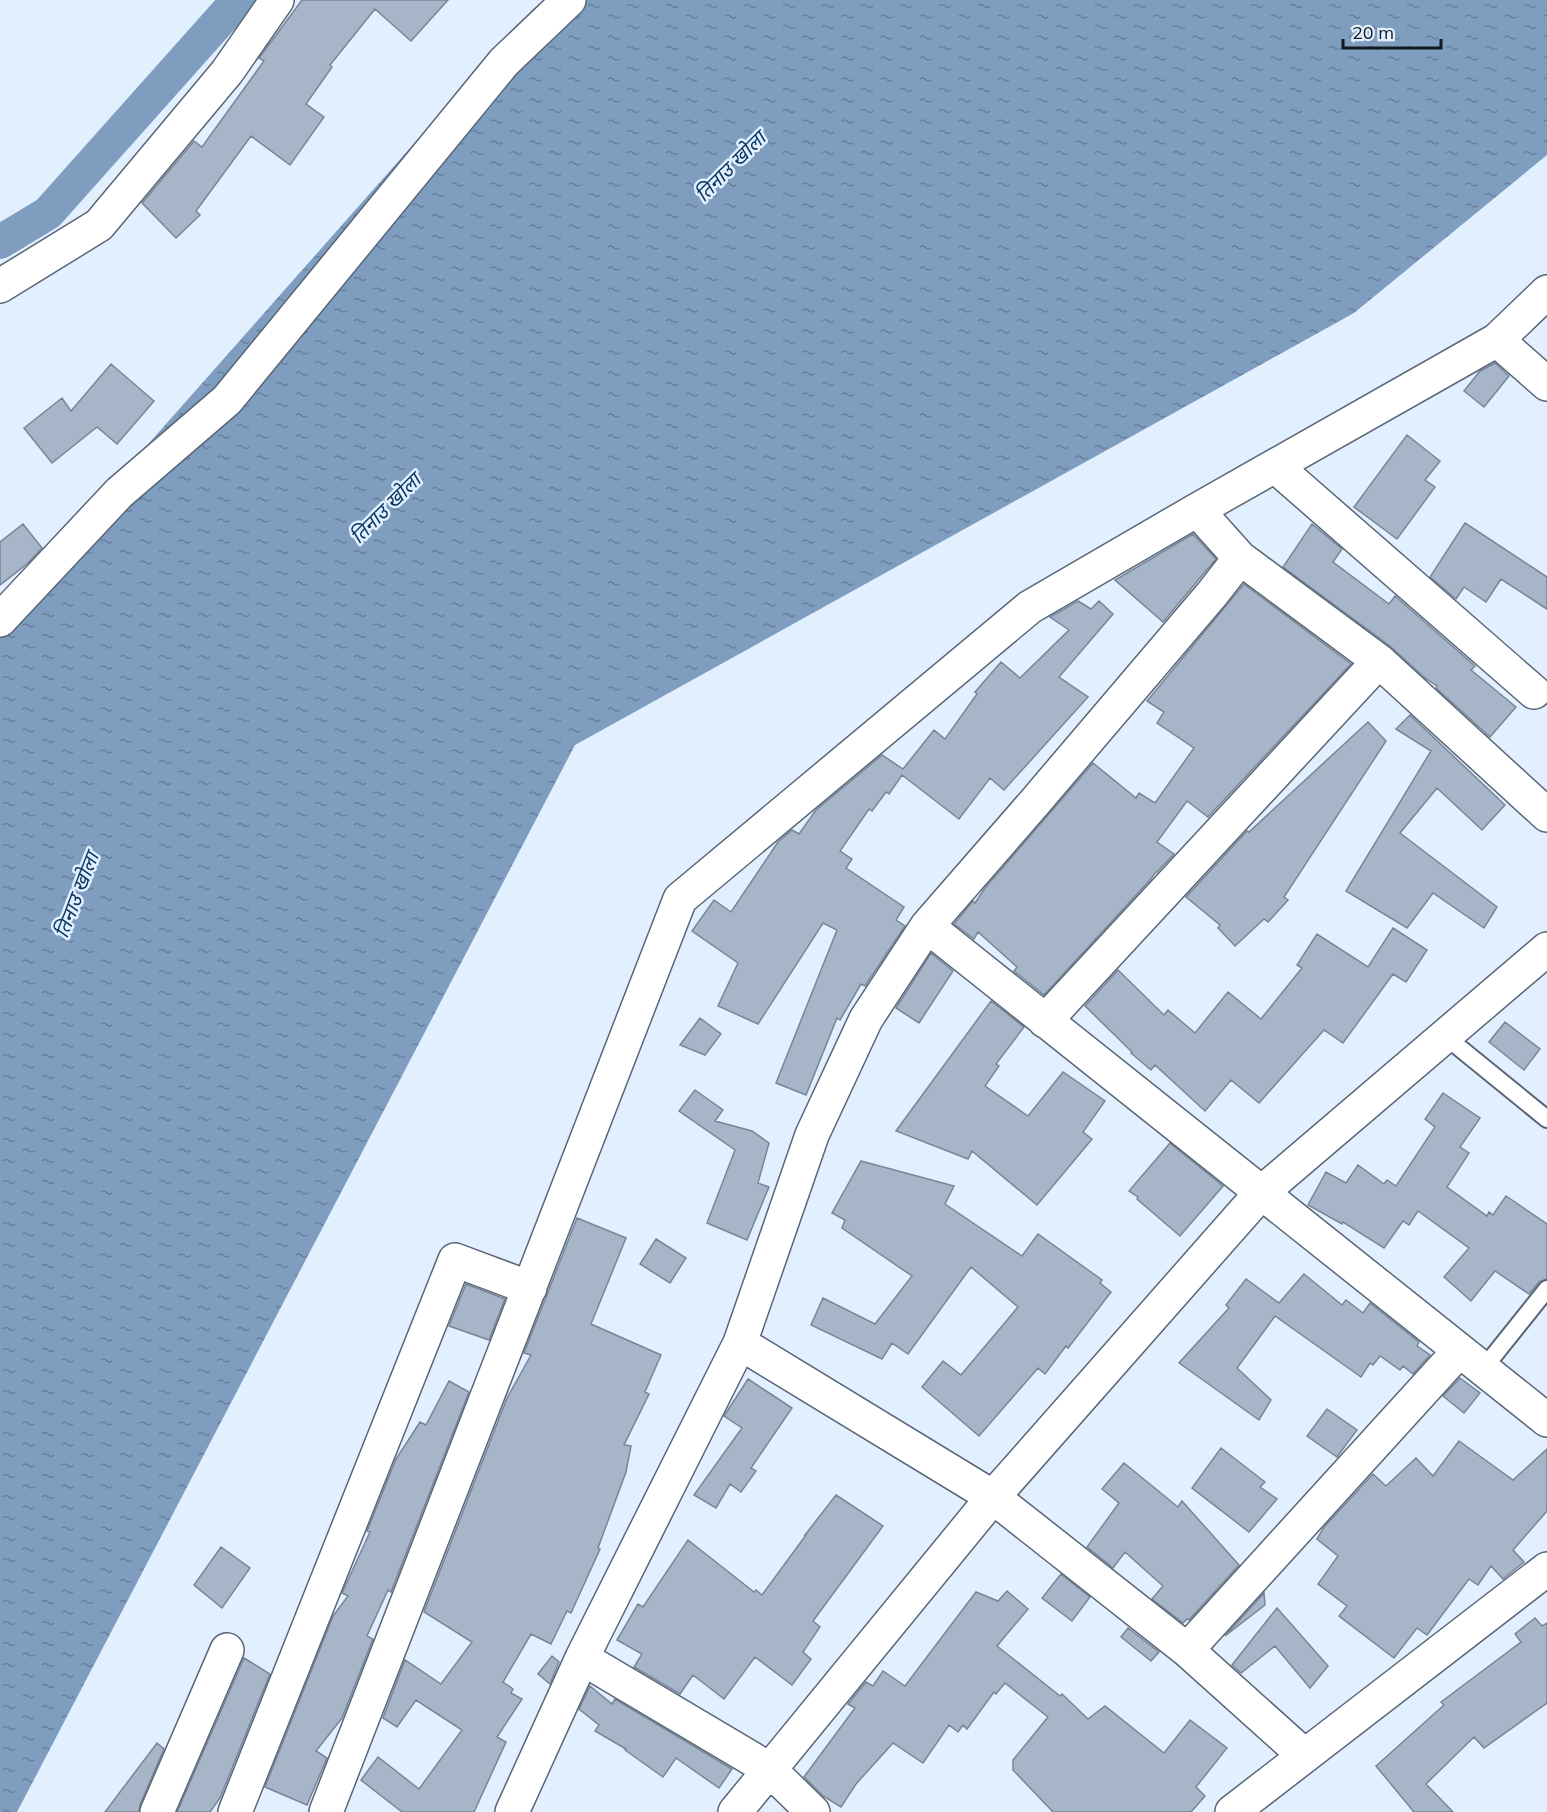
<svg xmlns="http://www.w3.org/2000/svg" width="1547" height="1812" font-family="Mulish,'Noto Sans Devanagari',sans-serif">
  <defs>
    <pattern id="water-ripples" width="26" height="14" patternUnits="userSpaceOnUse" patternTransform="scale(1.5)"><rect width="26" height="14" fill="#7f9dbf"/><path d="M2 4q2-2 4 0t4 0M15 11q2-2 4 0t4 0" fill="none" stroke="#677f9b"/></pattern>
  </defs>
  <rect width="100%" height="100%" fill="#e2efff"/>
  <path fill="url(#water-ripples)" d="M545 0H1547V155L1354 313 575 745 17 1812H0V617L28 580 533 9Z"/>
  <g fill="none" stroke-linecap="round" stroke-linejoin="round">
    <path stroke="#7f9dbf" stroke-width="34" d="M0 242 48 213 238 0"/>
  </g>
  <path fill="#a6b6c8" stroke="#778697" stroke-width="1.5" d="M302 0H448L411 41 375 9 330 65 332 67 306 104 324 117 290 165 251 136 196 211 200 215 176 238 142 203 194 141 202 147 264 61 259 58Z
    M1495 363 1509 376 1484 407 1464 391 1480 371Z
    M111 364 154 401 117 444 97 427 52 463 24 428 62 398 71 411Z
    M1407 435 1440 461 1425 480 1435 487 1397 539 1354 507Z
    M1465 523 1547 577V609L1501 579 1486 602 1464 587 1456 599 1430 577Z
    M23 524 42 548 27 564 0 585V542Z
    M1312 524 1342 549 1333 562 1389 604 1395 596 1475 666 1471 670 1516 707 1490 737 1436 688 1437 686 1425 678 1390 646 1283 567Z
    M1193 534 1216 559 1163 622 1115 580Z
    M1244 584 1351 664 1208 817 1187 801 1157 842 1174 854 1157 872H1156L1150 880 1044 995 1014 971 1017 967 978 932 974 939 954 924 973 901 975 903 985 888 1093 763 1136 798 1139 793 1155 803 1194 748 1157 723 1164 712 1147 701Z
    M1078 601 1091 609 1099 601 1113 614 1059 677 1088 697 1004 790 990 778 959 819 902 775 889 794 886 792 872 811 869 809 840 851 852 859 846 868 904 907 896 920 905 926 865 986 861 984 840 1020 837 1018 806 1095 776 1083 837 930 823 923 758 1024 718 1006 738 963 692 931 714 900 731 912 778 842 792 830 799 834 816 810 882 755 903 769 934 730 945 739 977 694 975 692 1001 662 1020 678 1069 630 1050 617Z
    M1410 715 1505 805 1482 830 1437 788 1400 833 1497 907 1484 928 1433 893 1407 928 1346 891 1431 751 1396 729Z
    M1368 722 1386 741 1284 897 1288 900 1268 922 1264 919 1235 946 1218 928 1220 925 1186 897 1247 831 1249 832Z
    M1393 928 1427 950 1406 982 1393 974 1343 1043 1324 1030 1259 1103 1231 1080 1205 1111 1155 1065 1151 1070 1131 1053 1132 1052 1085 1006 1118 970 1164 1015 1168 1010 1195 1033 1228 992 1261 1019 1302 968 1297 965 1317 934 1368 967Z
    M931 953 953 971 919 1023 896 1008Z
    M991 1001 1024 1027 996 1064 999 1066 985 1086 1028 1116 1063 1072 1105 1101 1083 1132 1092 1139 1037 1205 972 1151 968 1159 896 1131Z
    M700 1018 721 1034 705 1055 680 1045Z
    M1505 1022 1540 1049 1524 1070 1489 1042Z
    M695 1090 723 1110 715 1121 752 1131 769 1143 758 1183 769 1187 747 1240 707 1223 735 1150 679 1111Z
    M1443 1093 1480 1118 1460 1147 1469 1153 1447 1187 1487 1216 1489 1212 1493 1215 1506 1196 1547 1224V1279L1539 1282 1529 1294 1495 1271 1471 1301 1444 1277 1469 1248 1418 1211 1409 1225 1403 1221 1384 1248 1343 1222 1342 1224 1308 1205 1326 1172 1346 1183 1358 1165 1384 1184 1387 1180 1396 1186 1435 1127 1425 1119Z
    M1170 1143 1223 1186 1180 1236 1137 1199 1138 1197 1129 1191Z
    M861 1161 954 1186 945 1204 1022 1256 1038 1234 1102 1280 1100 1283 1111 1292 1068 1348 1066 1346 1045 1374 1038 1368 979 1436 922 1387 943 1361 961 1375 1018 1307 971 1267 908 1354 892 1343 882 1359 811 1325 823 1298 875 1324 912 1276 842 1228 845 1220 832 1213Z
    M577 1218 626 1238 591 1324 661 1355 645 1392 649 1394 624 1445 631 1446 626 1472 598 1548 600 1549 571 1613 567 1611 551 1644 531 1634 503 1682 513 1689 511 1693 522 1699 497 1737 506 1742 474 1812H402L361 1780 378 1757 419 1789 462 1730 416 1700 397 1727 383 1718 405 1660 441 1684 472 1642 424 1612 507 1398 531 1355 524 1353Z
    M656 1239 686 1258 670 1283 640 1264Z
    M1304 1274 1342 1305 1346 1300 1363 1313 1370 1303 1419 1342 1417 1346 1430 1355 1413 1374 1403 1366 1400 1370 1380 1356 1373 1365 1370 1363 1361 1377 1275 1316 1237 1368 1271 1400 1259 1420 1179 1363 1229 1308 1226 1305 1246 1279 1279 1303Z
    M466 1284 505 1299 489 1340 449 1326Z
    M1460 1378 1480 1393 1464 1413 1443 1396Z
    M748 1379 792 1408 751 1468 756 1471 741 1492 730 1484 716 1508 694 1495 742 1428 724 1416Z
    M449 1381 469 1392 391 1592 388 1590 367 1636 373 1639 342 1718 316 1751 327 1758 307 1805 265 1787 333 1616 348 1596 342 1593 370 1532 367 1531 396 1459 420 1422 426 1425Z
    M1327 1409 1357 1430 1337 1457 1307 1436Z
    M1459 1441 1513 1480 1547 1449V1511L1513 1550 1524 1562 1503 1579 1491 1566 1478 1585 1469 1579 1427 1635 1417 1628 1394 1658 1339 1616 1347 1606 1318 1584 1338 1556 1317 1539 1324 1527 1373 1474 1386 1486 1416 1458 1433 1476Z
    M1221 1448 1265 1482 1260 1487 1277 1499 1249 1532 1192 1488Z
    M1124 1463 1178 1507 1182 1501 1239 1565 1189 1620 1187 1619 1183 1623 1152 1599 1163 1586 1125 1552 1113 1568 1087 1547 1119 1503 1102 1489Z
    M836 1495 883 1526 813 1621 820 1627 803 1652 811 1659 792 1685 755 1657 724 1699 693 1675 680 1694 634 1667 642 1654 617 1640 638 1604 643 1607 688 1540 754 1592 756 1590 762 1595 806 1535H805Z
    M221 1547 250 1568 222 1608 194 1585Z
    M1061 1574 1090 1597 1072 1621 1042 1598Z
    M1007 1591 1028 1609 997 1646 1060 1696 1062 1694 1088 1719 1105 1706 1164 1753 1190 1720 1227 1748 1196 1787 1205 1796 1191 1812H1053L1013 1770V1760L1048 1717 1005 1683 996 1694 994 1692 967 1729 963 1725 958 1732 949 1725 923 1763 893 1743 856 1784 841 1807 823 1796 804 1777 855 1708 848 1704 866 1682 873 1686 883 1671 905 1686 976 1592 998 1601Z
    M1264 1593 1265 1605 1225 1636Z
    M1277 1608 1328 1666 1310 1688 1275 1646 1241 1673 1232 1665Z
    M1535 1618 1542 1626 1547 1623V1703L1484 1748 1474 1737 1426 1784 1453 1812H1414L1376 1766 1444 1705 1441 1702 1521 1642 1515 1634Z
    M1128 1628 1159 1652 1151 1661 1121 1637Z
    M552 1656 559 1662 550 1684 538 1674Z
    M244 1658 270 1674 220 1798 210 1812H177Z
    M590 1686 612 1704 615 1699 732 1769 719 1788 676 1758 663 1777 625 1750 626 1749 595 1731 599 1725 579 1709Z
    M157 1743 164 1749 140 1805 139 1812H105Z"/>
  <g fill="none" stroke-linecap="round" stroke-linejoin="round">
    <defs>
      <path id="lane" d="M1445 1036 1547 1119
        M1483 1369 1547 1289"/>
      <path id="street" d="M0 286 99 225 227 72 277 0
        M1497 340 1547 384
        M1275 466 1534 692
        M1197 510 1240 558 1379 661 1547 815
        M0 620 119 493 227 400 504 62 569 0
        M927 926 1547 1420
        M1045 1021 1379 661
        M740 1343 993 1497 1187 1650 1305 1756
        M1187 1650 1459 1351
        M582 1658 769 1769 813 1812
        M157 1812 227 1650
        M235 1812 455 1260 530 1288
        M326 1812 680 899 1030 607 1197 510 1497 340 1547 292
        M512 1812 582 1658 740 1343 812 1135 866 1019 927 926 1035 802 1212 594 1240 558
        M735 1812 993 1497 1261 1193 1547 949
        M1232 1812 1547 1569"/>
    </defs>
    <use href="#lane" stroke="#586677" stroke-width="20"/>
    <use href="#street" stroke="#586677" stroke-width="36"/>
    <use href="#lane" stroke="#fff" stroke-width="16"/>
    <use href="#street" stroke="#fff" stroke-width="33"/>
  </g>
  <g text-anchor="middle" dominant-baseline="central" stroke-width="5" stroke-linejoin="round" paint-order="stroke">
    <g font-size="20" font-style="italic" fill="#083763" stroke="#e2efff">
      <text transform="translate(730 166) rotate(-45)">तिनाउ खोला</text>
      <text transform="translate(385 508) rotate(-45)">तिनाउ खोला</text>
      <text transform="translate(76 895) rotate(-69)">तिनाउ खोला</text>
    </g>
  </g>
  <path d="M1343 39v9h98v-9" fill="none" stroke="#141a21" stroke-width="3"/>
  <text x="1352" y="39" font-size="18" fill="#141a21" stroke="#e2efff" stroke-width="4.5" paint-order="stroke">20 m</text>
</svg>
